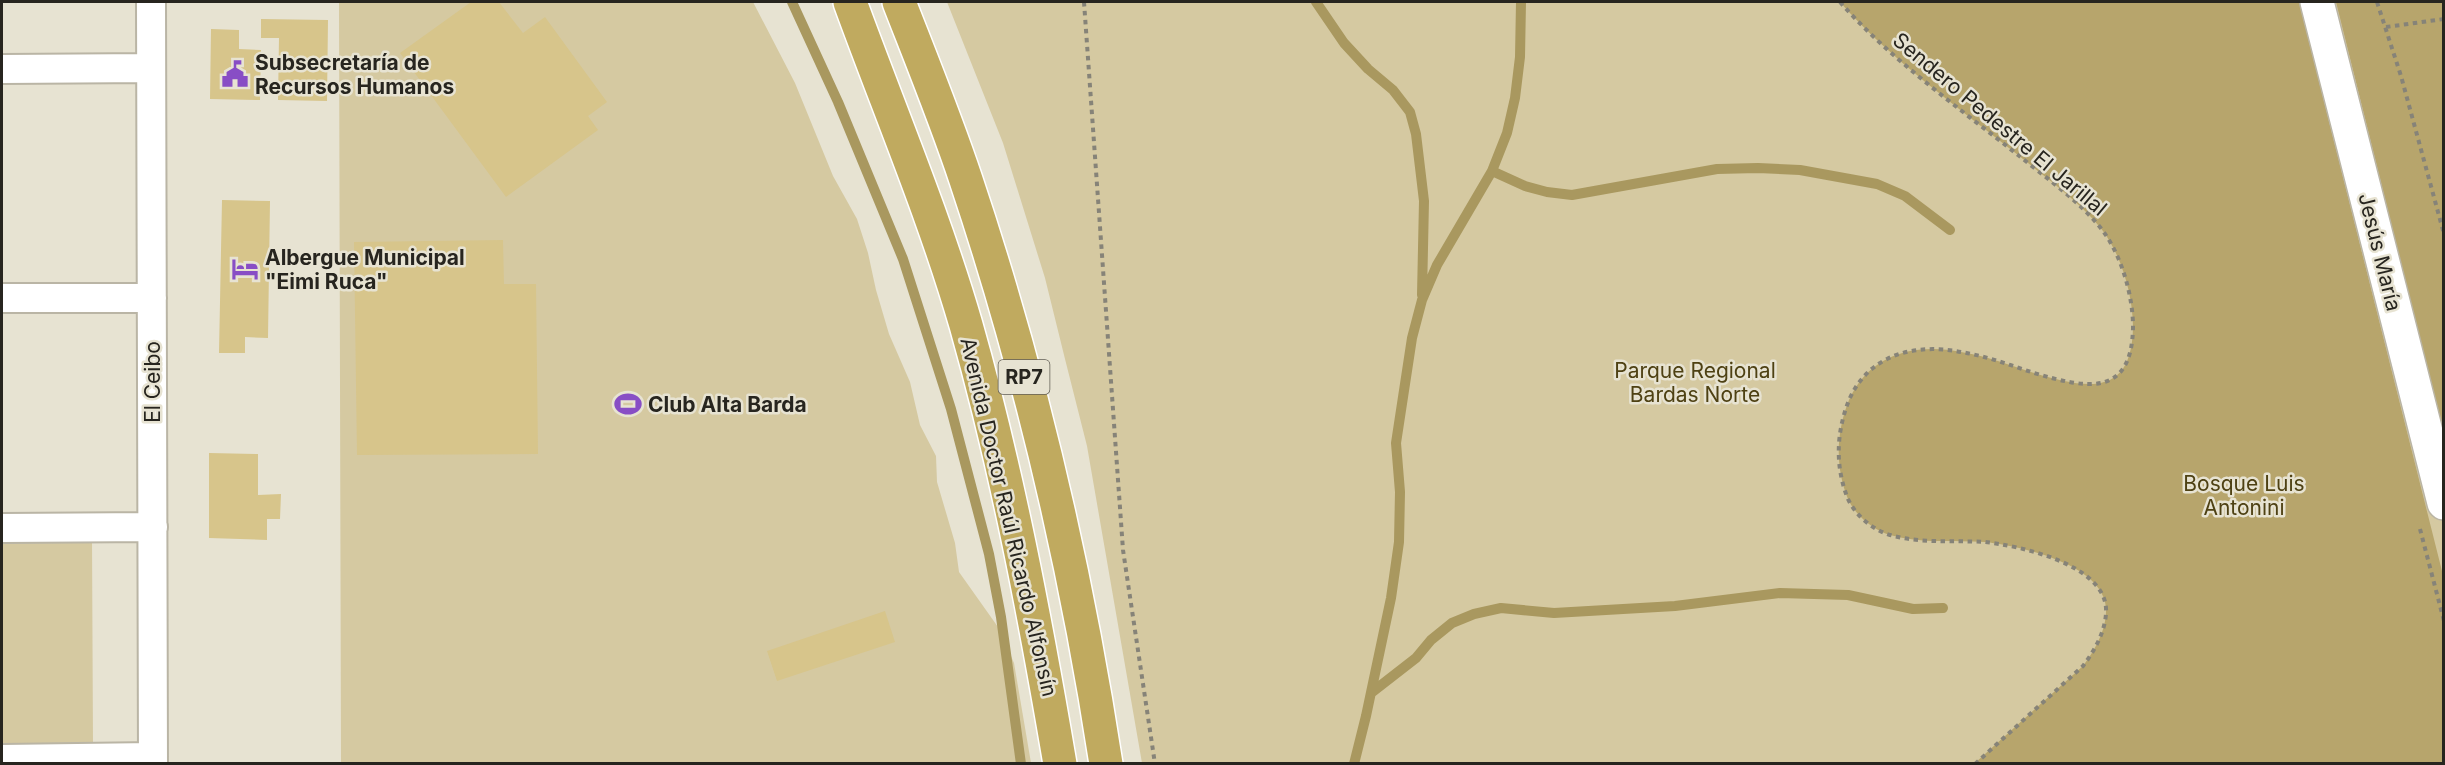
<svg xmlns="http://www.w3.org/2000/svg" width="2445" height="765" font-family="Inter,sans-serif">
  <rect width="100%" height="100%" fill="#e7e3d2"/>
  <path fill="#d5c9a1" d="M339 2H753L795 83 833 176 857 219 868 253 876 290 889 334 910 382 920 425 936 456 937 482 955 543 959 572 998 627 1014 663 1031 763H341Z
    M947 2H2443V763H1142L1087 446 1065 359 1045 278 1003 143Z
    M2 538H92L93 746H2Z"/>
  <path fill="#b7a56c" d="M1840 2H2299L2443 575V763H1975L2083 666C2095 650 2107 629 2106 608 2103 564 2020 546 1985 542 1954 540 1921 544 1890 535 1873 530 1855 515 1848 499 1835 467 1836 432 1849 400 1857 382 1869 368 1887 359 1909 348 1936 347 1961 352 1986 356 2010 365 2034 373 2085 388 2132 399 2133 327 2133 296 2122 257 2103 231 2082 203 2045 177 2018 155 1959 108 1889 58 1840 2Z
    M2336 2H2443V432L2348 50Z"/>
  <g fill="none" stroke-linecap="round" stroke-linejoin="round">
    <path stroke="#a9985f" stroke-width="10" d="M792 2 838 102 903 259 951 409 989 554 1001 617 1021 764
      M1316 2 1344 43 1368 69 1393 90 1410 112 1416 134 1424 201 1422 295
      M1492 171 1525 186 1547 192 1572 195 1717 169 1758 168 1800 170 1877 184 1905 196 1950 230
      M1371 693 1416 658 1431 640 1452 623 1474 614 1501 608 1554 613 1675 606 1780 593 1848 595 1913 609 1943 608
      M1354 764 1366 716 1391 598 1399 542 1400 492 1396 443 1412 338 1422 300 1437 265 1492 171 1507 133 1515 98 1520 57 1521 2"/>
  </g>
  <path fill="#d7c58b" d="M471 2H499L523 33 545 17 607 102 588 116 598 130 506 197 400 53Z
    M261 19 328 20 327 101 278 100 279 38H261Z
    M211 29 239 30V49L261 50 260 100 210 99Z
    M222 200 270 201 268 338 245 337V353H219Z
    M503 240 504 284H536L538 454 357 455 354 242Z
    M209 453 258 454V495L281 494 280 519H267V540L209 538Z
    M885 611 895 642 777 681 767 651Z"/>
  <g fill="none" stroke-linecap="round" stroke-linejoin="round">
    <defs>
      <path id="street" d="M151 2 153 764
        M2 69 151 68
        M2 298H152
        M2 528 153 527
        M2 759 153 757"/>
      <path id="secondary" d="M2317 2 2444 503"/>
      <path id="highway" d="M850 2C889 109 934 215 966 325 1007 469 1035 617 1060 764
        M899 2C922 61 946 120 966 180 1029 368 1076 568 1106 764"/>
    </defs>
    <use href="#street" stroke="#bab5a5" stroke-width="32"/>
    <use href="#secondary" stroke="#bab5a5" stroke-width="36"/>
    <use href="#highway" stroke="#fff" stroke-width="36"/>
    <path stroke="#868378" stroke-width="4" stroke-dasharray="4.5 4.5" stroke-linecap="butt" d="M1084 2 1123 550 1155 764
      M1840 2C1889 58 1959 108 2018 155 2045 177 2082 203 2103 231 2122 257 2133 296 2133 327 2132 399 2085 388 2034 373 2010 365 1986 356 1961 352 1936 347 1909 348 1887 359 1869 368 1857 382 1849 400 1836 433 1835 467 1848 499 1855 515 1873 530 1890 535 1921 544 1954 540 1985 542 2020 546 2103 564 2106 608 2107 629 2095 650 2083 666L1975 764
      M2377 2 2401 76 2444 234
      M2386 27 2444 19
      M2420 529 2444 621"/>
    <use href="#street" stroke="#fff" stroke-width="28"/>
    <use href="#secondary" stroke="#fff" stroke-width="33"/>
    <use href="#highway" stroke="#c0aa5f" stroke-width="33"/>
  </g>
  <defs>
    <symbol id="civic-bare" viewBox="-9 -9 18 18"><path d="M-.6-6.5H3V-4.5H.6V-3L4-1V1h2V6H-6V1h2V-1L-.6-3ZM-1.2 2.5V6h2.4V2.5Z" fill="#884ec5" stroke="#e7e3d2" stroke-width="2.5" paint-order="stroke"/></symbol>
    <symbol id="hotel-bare" viewBox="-9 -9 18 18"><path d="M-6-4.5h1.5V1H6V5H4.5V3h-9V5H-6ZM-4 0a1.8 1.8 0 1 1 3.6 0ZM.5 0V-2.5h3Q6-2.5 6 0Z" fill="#884ec5" stroke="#e7e3d2" stroke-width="2.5" paint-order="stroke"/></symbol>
    <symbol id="stadium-bare" viewBox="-9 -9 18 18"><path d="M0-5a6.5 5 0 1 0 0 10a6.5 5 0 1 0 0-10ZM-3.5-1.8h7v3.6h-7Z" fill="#884ec5" stroke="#e7e3d2" stroke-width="2.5" paint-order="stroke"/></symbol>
  </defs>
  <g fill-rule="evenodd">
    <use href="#civic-bare" x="216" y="55" width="38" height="38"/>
    <use href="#hotel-bare" x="226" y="250" width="38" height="38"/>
    <use href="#stadium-bare" x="609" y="385" width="38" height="38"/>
  </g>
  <g text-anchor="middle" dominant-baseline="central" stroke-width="5" stroke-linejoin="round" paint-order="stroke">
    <rect fill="#e7e3d2" stroke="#615e55" stroke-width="1.5" x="998.5" y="360" width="51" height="34" rx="4.5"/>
    <g font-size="20" font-weight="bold" fill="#27251f">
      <text x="1024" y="377">RP7</text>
    </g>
    <g font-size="21" font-weight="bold" fill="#27251f" stroke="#e7e3d2" text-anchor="start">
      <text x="255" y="62">Subsecretaría de<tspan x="255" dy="24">Recursos Humanos</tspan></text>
      <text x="265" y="257">Albergue Municipal<tspan x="265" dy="24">"Eimi Ruca"</tspan></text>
      <text x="648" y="404">Club Alta Barda</text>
    </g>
    <g font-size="21" fill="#27251f" stroke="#e7e3d2">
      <text transform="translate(2000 124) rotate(40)">Sendero Pedestre El Jarillal</text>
      <text transform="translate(2380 252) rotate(76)">Jesús María</text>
      <text transform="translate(152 382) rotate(-90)">El Ceibo</text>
      <text transform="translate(1009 517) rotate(77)">Avenida Doctor Raúl Ricardo Alfonsín</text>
    </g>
    <g font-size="21" fill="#4e4113" stroke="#e7e3d2">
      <text x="1695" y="370">Parque Regional<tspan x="1695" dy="24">Bardas Norte</tspan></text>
      <text x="2244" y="483">Bosque Luis<tspan x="2244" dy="24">Antonini</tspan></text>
    </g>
  </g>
  <rect width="2445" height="765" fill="none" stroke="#27251f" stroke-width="6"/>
</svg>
